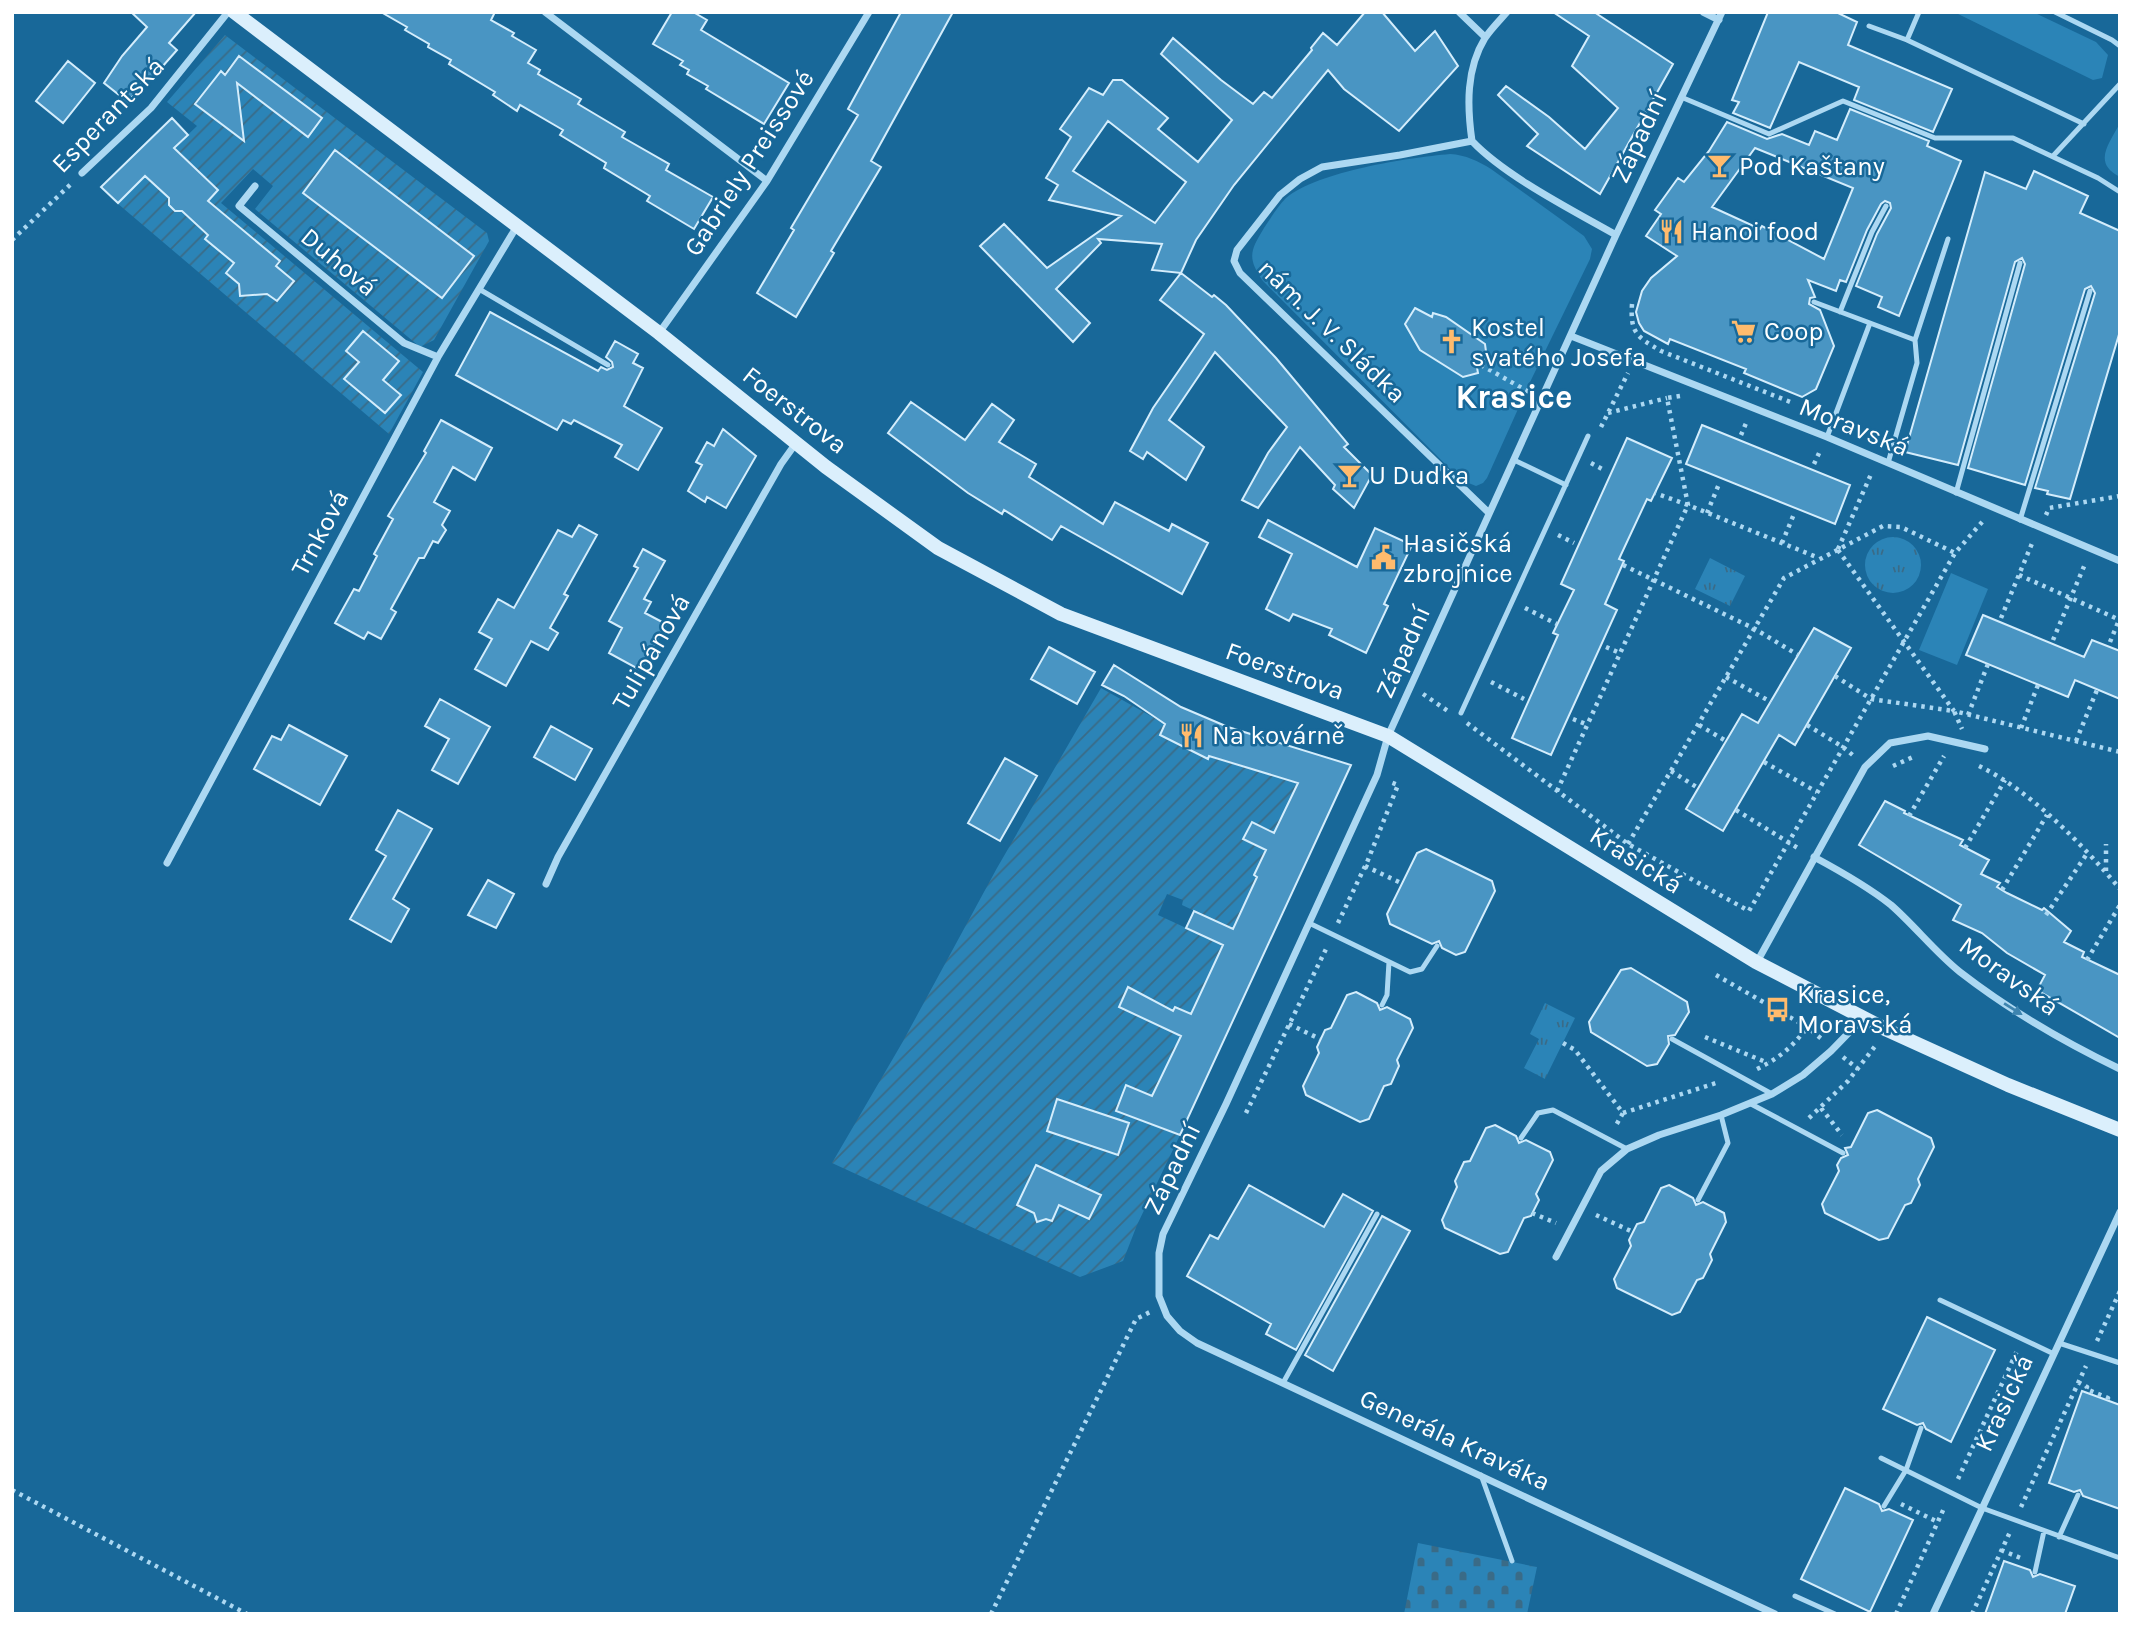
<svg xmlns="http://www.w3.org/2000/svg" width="2132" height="1626" font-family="Karla,sans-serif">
  <defs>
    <pattern id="cemetery-stones" width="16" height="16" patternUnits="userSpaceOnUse" patternTransform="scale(1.75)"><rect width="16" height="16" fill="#2b84b7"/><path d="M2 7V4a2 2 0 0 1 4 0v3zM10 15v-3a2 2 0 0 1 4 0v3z" fill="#3a6b87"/></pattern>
    <pattern id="park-tufts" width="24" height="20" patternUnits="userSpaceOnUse" patternTransform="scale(1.75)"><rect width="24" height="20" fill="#2b84b7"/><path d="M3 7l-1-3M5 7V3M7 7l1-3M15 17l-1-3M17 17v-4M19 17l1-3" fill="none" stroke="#3a6b87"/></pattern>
    <pattern id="garden-furrows" width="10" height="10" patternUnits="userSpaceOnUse" patternTransform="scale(1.75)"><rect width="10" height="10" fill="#2b84b7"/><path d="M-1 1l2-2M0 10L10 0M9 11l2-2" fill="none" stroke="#3a6b87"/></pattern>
  </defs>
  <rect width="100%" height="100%" fill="#186899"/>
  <path fill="#2b84b7" d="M1954 12H2033L2096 42 2108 55 2102 78 2093 80Z
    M2120 123V177C2092 163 2109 144 2120 123Z
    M1450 154C1466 155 1478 161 1491 169L1584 236 1592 249 1590 259 1532 378 1487 478 1483 483 1476 486 1461 480 1263 281C1247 258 1250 251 1264 228 1270 219 1278 206 1286 198 1319 171 1407 158 1450 154Z
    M1951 573 1988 589 1957 665 1919 650Z"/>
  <path fill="url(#cemetery-stones)" d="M1418 1543 1537 1567 1527 1614H1404Z"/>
  <path fill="url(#park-tufts)" d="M1865 565a28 28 0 1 1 56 0a28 28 0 1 1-56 0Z
    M1710 558 1745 576 1730 606 1695 589Z
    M1545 1003 1575 1018 1545 1079 1524 1068 1539 1039 1530 1034Z"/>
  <path fill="url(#garden-furrows)" d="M225 35 487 233 489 241 434 340 420 347 255 209 273 186 253 169 221 203 423 372 389 434 117 203 197 126 167 102Z
    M1101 688 1165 724 1208 758 1209 756 1313 787 1302 806 1289 801 1274 833 1251 823 1243 839 1266 850 1269 883 1233 929 1182 905 1183 900 1167 894 1158 915 1223 945 1191 1014 1175 1007 1173 1011 1128 987 1119 1006 1181 1036 1152 1096 1126 1086 1116 1110 1180 1135 1137 1225 1123 1261 1080 1277 832 1163 902 1043 997 868Z"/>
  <path fill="#4995c3" stroke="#d4edfc" stroke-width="2" fill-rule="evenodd" d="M131 12H196L169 43 177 50 147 84 145 82 128 102 104 83 122 56 147 27Z
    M381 12H495L491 20 514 33 512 36 536 50 528 63 540 70 538 74 581 99 578 104 625 132 622 137 669 164 666 170 713 197 694 229 647 201 650 196 604 168 606 163 560 135 563 130 520 105 517 111 493 95 495 92 449 64 451 60 428 47 429 44 405 30 407 27Z
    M672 12H693L707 20 701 30 789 83 764 124 706 89 708 86 687 74 689 70 680 65 683 61 653 44Z
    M901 12H953L871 161 881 167 831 251 834 253 796 317 757 293 794 230 791 228 858 115 848 109Z
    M1365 12H1382L1415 51 1435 31 1458 66 1399 131 1344 89 1328 70 1234 185 1196 240 1181 273 1152 270 1162 244 1098 239 1101 243 1056 289 1090 323 1073 342 980 246 1004 224 1047 268 1121 216 1049 200 1058 185 1046 178 1071 137 1060 129 1089 88 1103 95 1113 80H1122L1168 118 1158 129 1198 162 1232 120 1161 54 1173 38 1221 80 1253 104 1264 92 1272 98 1312 50 1311 48 1323 33 1337 45ZM1108 121 1186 182 1155 223 1073 171Z
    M1553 12H1594L1673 64 1600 194 1527 146 1538 134 1498 95 1506 86 1549 117 1585 149 1618 108 1572 66 1589 36Z
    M1768 12H1836L1857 22 1848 45 1952 89 1933 132 1854 100 1859 87 1799 62 1770 128 1733 113 1739 102 1732 100Z
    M239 56 322 118 308 137 237 83 244 141 195 104 221 71 225 75Z
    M68 61 95 83 63 123 36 101Z
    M1850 109 1929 141 1927 146 1961 161 1899 316 1878 307 1882 297 1856 286 1877 234 1891 208 1890 203 1885 201 1881 204 1867 230 1846 282 1840 280 1836 291 1808 280 1815 297 1810 298 1809 304 1820 310 1834 346 1816 389 1802 397 1744 373 1746 369 1670 339 1668 344 1644 331 1639 323 1636 312 1642 291 1651 278 1677 256 1646 236 1661 214 1655 210 1678 178 1684 182 1709 151 1727 122 1767 139 1782 134 1809 145 1815 131 1837 140ZM1755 148 1853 188 1824 259 1762 226 1760 229 1712 207Z
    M172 118 188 135 174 148 218 190 208 201 280 261 276 266 294 281 277 301 267 294 240 296 239 284 226 273 234 263 205 239 208 235 182 211H175L169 205V198L145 176 118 203 101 187Z
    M335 150 474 256 442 298 303 193Z
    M2034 171 2088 196 2080 213 2120 231V331L2070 499 2047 494 2048 491 2035 488 2095 293 2091 286 2085 289 2025 485 1968 468 2025 264 2022 258 2015 262 1958 465 1905 452 1985 172 2026 189Z
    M1181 273 1212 297 1214 295 1226 305 1276 358 1348 444 1344 447 1372 475 1354 508 1333 489 1335 485 1300 447 1258 508 1242 500 1268 453 1287 427 1215 352 1169 420 1204 447 1186 480 1147 452 1143 459 1130 451 1153 408 1204 334 1160 300Z
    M1415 308 1432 317 1433 313 1446 317 1485 344 1487 359 1476 362 1478 373 1463 377 1420 350 1405 324Z
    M490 312 598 371 601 367 607 370 613 367 612 362 606 357 615 341 638 354 633 363 643 368 624 406 662 428 638 470 615 457 622 445 574 420 571 424 563 420 557 430 456 375Z
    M363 331 399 361 383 380 401 395 385 413 344 379 359 362 346 351Z
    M911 402 965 440 992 404 1014 420 999 442 1036 464 1029 477 1103 524 1115 502 1169 531 1172 524 1208 543 1182 594 1061 526 1052 540 1004 510 1002 514 968 493 888 433Z
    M441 420 492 448 475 480 453 467 434 502 450 511 442 525 446 530 438 543 433 541 424 558H419L391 609 396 612 381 639 368 632 364 639 335 623 354 589 359 591 377 556 374 554 393 519 388 516 426 453 424 451Z
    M1702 425 1850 485 1835 524 1686 464Z
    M723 429 756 456 726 508 707 497 705 502 688 491 702 465 696 462 707 442 714 446Z
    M1627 438 1672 458 1651 501 1647 499 1619 559 1624 561 1605 604 1617 610 1551 755 1512 738 1558 635 1553 633 1574 590 1561 584Z
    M1268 520 1357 567 1375 528 1412 545 1384 604 1388 606 1366 653 1329 635 1332 629 1293 614 1289 621 1266 609 1292 554 1259 537Z
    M579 525 597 535 564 594 568 596 550 628 558 633 548 650 531 641 506 686 475 669 492 639 479 632 498 599 514 608 558 530 572 537Z
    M643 549 665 561 644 599 651 602 645 613 666 624 640 670 609 653 622 628 609 621 638 568 634 566Z
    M1983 615 2084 657 2092 640 2120 651V699L2075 680 2068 697 1966 655Z
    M1814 628 1851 648 1795 745 1779 735 1723 831 1686 809 1742 714 1758 723Z
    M1049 647 1095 672 1077 704 1031 679Z
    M1114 665 1181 707 1228 727 1351 765 1180 1135 1116 1111 1126 1085 1152 1096 1181 1036 1119 1007 1128 987 1173 1011 1175 1007 1191 1014 1223 945 1186 928 1194 911 1233 929 1257 877 1254 875 1266 850 1243 839 1252 822 1274 833 1298 783 1209 756 1208 759 1160 735 1165 724 1124 696 1102 685Z
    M440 699 490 727 458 784 432 770 449 739 425 726Z
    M289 725 347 756 320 805 254 769 272 736 281 740Z
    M551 726 592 749 575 780 534 757Z
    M1005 758 1037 776 1000 841 968 823Z
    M1885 801 1905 811 1904 813 1963 840 1960 845 1989 860 1981 874 2000 883 1997 887 2007 893 2042 910 2044 908 2071 931 2064 942 2084 952 2082 957 2120 975V1038L2037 990 2045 975 2007 953 1982 933 1953 920 1961 905 1859 845Z
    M398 810 432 829 393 899 409 909 391 942 350 919 386 856 376 850Z
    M1426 849 1492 881 1495 891 1465 952 1456 955 1442 948 1439 941 1432 944 1390 924 1387 914 1417 853Z
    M488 880 514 894 496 928 468 915Z
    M1631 968 1687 1002 1689 1012 1675 1035 1668 1036 1669 1044 1657 1064 1647 1066 1591 1032 1589 1022 1621 970Z
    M1356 992 1377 1003 1380 1010 1387 1007 1410 1019 1413 1028 1397 1060 1399 1066 1391 1084 1384 1086 1369 1119 1360 1122 1306 1095 1303 1086 1319 1053 1317 1047 1325 1030 1331 1028 1347 995Z
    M1057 1099 1129 1123 1118 1155 1047 1131Z
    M1877 1110 1931 1138 1934 1147 1918 1179 1920 1185 1911 1203 1905 1205 1888 1238 1879 1240 1825 1213 1822 1204 1839 1171 1837 1165 1841 1158 1848 1155 1845 1148 1851 1147 1868 1113Z
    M1495 1125 1516 1136 1519 1143 1526 1140 1550 1152 1553 1160 1536 1194 1539 1200 1531 1216 1524 1218 1508 1252 1500 1254 1445 1228 1442 1220 1457 1187 1455 1181 1464 1162 1470 1161 1486 1128Z
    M1036 1165 1101 1195 1089 1219 1059 1205 1052 1221 1046 1219 1037 1222 1034 1213 1017 1205Z
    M1249 1185 1324 1227 1343 1194 1373 1211 1296 1350 1266 1334 1271 1324 1187 1276 1210 1235 1218 1239Z
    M1669 1185 1693 1198 1696 1205 1703 1202 1724 1213 1726 1222 1710 1254 1712 1260 1703 1278 1697 1280 1680 1312 1672 1315 1617 1288 1614 1279 1631 1246 1629 1240 1637 1224 1644 1222 1661 1188Z
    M1382 1216 1410 1231 1333 1371 1305 1355Z
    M1927 1317 1995 1350 1951 1442 1926 1429 1923 1423 1917 1425 1883 1409Z
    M2082 1391 2120 1405V1509L2083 1496 2080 1490 2074 1492 2049 1483Z
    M1845 1488 1879 1504 1882 1511 1889 1509 1913 1520 1870 1612 1801 1579Z
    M2004 1561 2030 1570 2033 1577 2040 1574 2075 1586 2065 1614H1985Z"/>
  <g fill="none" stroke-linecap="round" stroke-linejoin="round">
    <path stroke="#acd8f2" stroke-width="4.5" stroke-dasharray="3.5 5" stroke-linecap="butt" d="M12 240 72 183
      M1632 304C1630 333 1637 337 1661 351L1793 403
      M1481 365 1529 392
      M1680 396 1667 398 1688 505 1819 558
      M1608 413 1667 398
      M1601 427 1628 373
      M1741 435 1747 421
      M1591 463 1606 471
      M1814 464 1820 451
      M1707 513 1719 484
      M2046 515 2049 508 2120 496
      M1558 535 1574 543
      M1782 543 1794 514
      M1838 549 1872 472
      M1838 550 1954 711 2120 752
      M1623 565 1755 629 1798 655
      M2019 575 2120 620
      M1525 608 1557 624
      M2001 618 2033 541
      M2053 640 2085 564
      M2110 642 2119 620
      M1606 647 1620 653
      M1835 676 1871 699 1954 711 1962 729
      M1726 677 1771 702
      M1491 682 1524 699
      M1423 694 1448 711
      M1968 715 1988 664
      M1573 719 1588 725
      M1467 723 1628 844 1749 911 1955 553 1983 521
      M1699 725 1726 741
      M1807 725 1843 747 1855 757
      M2021 728 2038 685
      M2076 741 2097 690
      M1764 762 1817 792
      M1893 766 1913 757
      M1979 766C2031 791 2083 845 2120 889
      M1671 771 1698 788
      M1557 791 1688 505 1655 493
      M1736 810 1801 850
      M1909 816 1944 756
      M1628 844 1784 578 1883 526 1901 527 1955 553
      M1965 848 2005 780
      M1365 866 1401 883
      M2106 871V844
      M2002 890 2047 815
      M2046 915 2088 852
      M1338 923 1368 860 1398 785 1390 782
      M2087 960 2120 905
      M1716 975 1807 1027 1823 1040
      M1289 1024 1320 1039
      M1705 1037 1768 1063
      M1563 1043 1575 1050 1623 1113 1615 1127
      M1843 1057 1858 1069
      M1757 1069C1786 1055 1798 1040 1817 1015
      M1821 1108 1842 1135
      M1246 1113 1327 947
      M1623 1113 1719 1082
      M1809 1118 1848 1081 1876 1045
      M1532 1213 1556 1223
      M1596 1215 1633 1232
      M2097 1341 2120 1291
      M2078 1382 2087 1387 2086 1389 2108 1398 2107 1400
      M1958 1479 2017 1351
      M12 1490 247 1614
      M1901 1504 1938 1522
      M2021 1507 2086 1366
      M2001 1550 2023 1559
      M991 1614 1136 1319 1150 1312
      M1896 1614 1945 1506
      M1972 1614 2010 1532"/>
    <path stroke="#acd8f2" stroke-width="5" d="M2055 12 2112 40 2120 46
      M1869 26 1907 40 2084 124
      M1907 40 1919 12
      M1681 97 1769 134 1843 101 1935 138H2013L2098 178 2120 192
      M2053 156 2120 84
      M479 289 608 365
      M1814 302 1870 323
      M1840 312 1872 232 1886 206
      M1827 437 1870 323 1915 340
      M1514 460 1566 485
      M1888 463 1917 363 1915 340 1948 239
      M1956 493 2020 263
      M2020 520 2090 291
      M1461 713 1588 436
      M1309 923 1410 972 1422 969 1437 946
      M1382 1005 1387 995 1389 962
      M1672 1039 1772 1094
      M1751 1104 1843 1153
      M1521 1138 1538 1113 1553 1110 1627 1149
      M1698 1200 1728 1143 1721 1115
      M1940 1300 2054 1354
      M2059 1343 2120 1363
      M1283 1383 1377 1214
      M1881 1458 1982 1508 2120 1558
      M1481 1475 1512 1561
      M1884 1506 1906 1470 1921 1428
      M2059 1537 2078 1495
      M2035 1572 2044 1531
      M1795 1596 1835 1614"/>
    <path stroke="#acd8f2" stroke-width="7" d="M545 12 767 181
      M1459 12 1485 37
      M1703 12 1719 20
      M1722 12 1616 235 1388 736 1377 775 1226 1104 1163 1234 1159 1253V1296L1167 1316 1180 1331 1197 1343 1775 1614
      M1472 141C1467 106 1466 69 1485 38 1491 29 1500 20 1507 12
      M82 173 151 108 228 12
      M255 186 239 206 404 343 438 357
      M659 333 767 181 869 12
      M1571 336 1827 437 2120 561
      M1489 513 1240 273 1234 261 1237 250 1280 195 1300 179 1322 167 1400 155 1472 141C1505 176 1572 210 1616 235
      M1814 857C1840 871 1867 886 1891 905 1915 926 1935 952 1960 972 2009 1010 2064 1042 2120 1069
      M167 863 438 357 517 226
      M546 884 558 857 781 464 796 443
      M1757 962 1865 767 1890 743 1928 736 1985 749
      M1556 1257 1601 1171 1627 1149 1659 1135 1721 1115 1772 1094 1803 1075 1831 1051 1863 1018
      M1933 1614 2120 1212"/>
    <path stroke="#dbeffc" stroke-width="14" d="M234 12 659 333 826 467 938 548 1061 614 1388 736 1756 962 1887 1030 2008 1085 2120 1130"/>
  </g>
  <defs><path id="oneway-solid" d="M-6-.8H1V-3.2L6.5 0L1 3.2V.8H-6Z" transform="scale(1.75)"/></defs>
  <use fill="#3d84af" href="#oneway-solid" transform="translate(2013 1009) rotate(32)"/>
  <defs>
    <symbol id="bar-bare" viewBox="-9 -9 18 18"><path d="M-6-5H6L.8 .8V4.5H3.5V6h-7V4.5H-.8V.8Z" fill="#ffbb6d" stroke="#186899" stroke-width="2.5" paint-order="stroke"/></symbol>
    <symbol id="restaurant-bare" viewBox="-9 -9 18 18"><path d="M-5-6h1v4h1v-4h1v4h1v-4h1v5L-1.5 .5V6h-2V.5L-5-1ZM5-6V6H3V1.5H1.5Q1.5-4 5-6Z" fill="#ffbb6d" stroke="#186899" stroke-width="2.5" paint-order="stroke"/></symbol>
    <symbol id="supermarket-bare" viewBox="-9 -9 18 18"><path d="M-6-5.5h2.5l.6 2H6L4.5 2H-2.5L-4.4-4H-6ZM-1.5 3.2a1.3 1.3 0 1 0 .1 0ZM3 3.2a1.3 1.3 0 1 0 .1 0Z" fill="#ffbb6d" stroke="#186899" stroke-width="2.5" paint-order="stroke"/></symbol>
    <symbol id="church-bare" viewBox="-9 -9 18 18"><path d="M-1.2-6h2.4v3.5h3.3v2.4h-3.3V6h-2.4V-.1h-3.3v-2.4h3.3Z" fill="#ffbb6d" stroke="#186899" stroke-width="2.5" paint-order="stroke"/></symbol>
    <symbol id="civic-bare" viewBox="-9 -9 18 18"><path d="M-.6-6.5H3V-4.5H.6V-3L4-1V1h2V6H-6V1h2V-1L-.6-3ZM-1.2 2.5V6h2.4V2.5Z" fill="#ffbb6d" stroke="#186899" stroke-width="2.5" paint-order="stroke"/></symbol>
    <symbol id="bus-bare" viewBox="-9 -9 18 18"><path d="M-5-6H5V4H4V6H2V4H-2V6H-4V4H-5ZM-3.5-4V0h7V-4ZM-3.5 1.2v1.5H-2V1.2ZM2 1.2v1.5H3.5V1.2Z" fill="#ffbb6d" stroke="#186899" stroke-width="2.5" paint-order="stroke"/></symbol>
  </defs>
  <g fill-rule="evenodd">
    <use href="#bar-bare" x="1702" y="148" width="35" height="35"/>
    <use href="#restaurant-bare" x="1654" y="214" width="35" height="35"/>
    <use href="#supermarket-bare" x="1726" y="314" width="35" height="35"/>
    <use href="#church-bare" x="1434" y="324" width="35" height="35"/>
    <use href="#bar-bare" x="1332" y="458" width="35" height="35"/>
    <use href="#civic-bare" x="1366" y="540" width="35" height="35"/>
    <use href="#restaurant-bare" x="1174" y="718" width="35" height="35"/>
    <use href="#bus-bare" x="1760" y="992" width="35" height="35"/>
  </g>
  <g text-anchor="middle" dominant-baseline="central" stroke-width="5" stroke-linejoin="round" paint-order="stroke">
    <g font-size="26" fill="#fff" stroke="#186899">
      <text transform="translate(108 115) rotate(-46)">Esperantská</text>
      <text transform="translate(1639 137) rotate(-65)">Západní</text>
      <text transform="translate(749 163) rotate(-57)">Gabriely Preissové</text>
      <text transform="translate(339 262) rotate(40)">Duhová</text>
      <text transform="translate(1332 331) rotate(44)">nám. J. V. Sládka</text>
      <text transform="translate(795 410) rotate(38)">Foerstrova</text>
      <text transform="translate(1854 427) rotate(22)">Moravská</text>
      <text transform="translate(320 533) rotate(-62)">Trnková</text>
      <text transform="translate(651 652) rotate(-60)">Tulipánová</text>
      <text transform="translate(1403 652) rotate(-66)">Západní</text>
      <text transform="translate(1285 671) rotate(20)">Foerstrova</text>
      <text transform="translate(1636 860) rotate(32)">Krasická</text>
      <text transform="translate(2009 976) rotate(36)">Moravská</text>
      <text transform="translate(1172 1169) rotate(-64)">Západní</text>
      <text transform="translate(2004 1403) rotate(-65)">Krasická</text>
      <text transform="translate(1455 1440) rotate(25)">Generála Kraváka</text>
    </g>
    <g font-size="26" fill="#fff" stroke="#186899" text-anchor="start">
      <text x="1739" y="166">Pod Kaštany</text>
      <text x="1691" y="231">Hanoi food</text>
      <text x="1471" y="327">Kostel<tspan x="1471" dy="30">svatého Josefa</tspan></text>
      <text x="1764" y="331">Coop</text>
      <text x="1369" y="475">U Dudka</text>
      <text x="1403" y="543">Hasičská<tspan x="1403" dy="30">zbrojnice</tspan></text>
      <text x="1212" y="735">Na kovárně</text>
      <text x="1797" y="994">Krasice,<tspan x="1797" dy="30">Moravská</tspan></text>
    </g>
    <g font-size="33" font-weight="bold" fill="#fff" stroke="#186899">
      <text x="1514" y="397">Krasice</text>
    </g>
  </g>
  <rect width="2132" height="1626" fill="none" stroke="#ffffff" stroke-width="28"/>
</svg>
